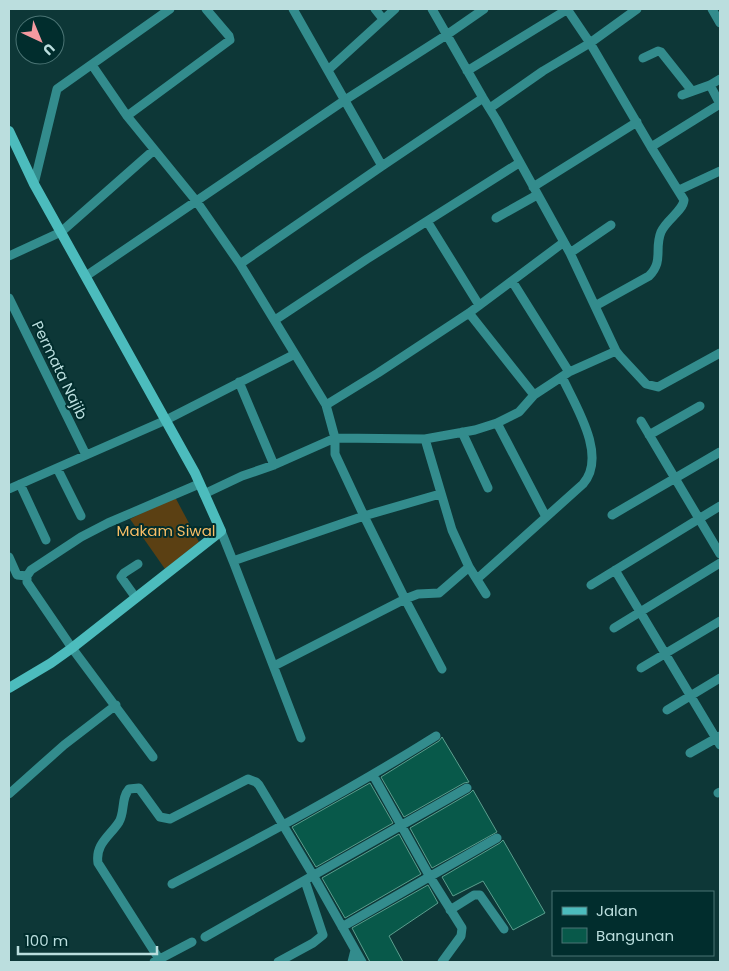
<svg xmlns="http://www.w3.org/2000/svg" width="729" height="971" font-family="Poppins,sans-serif">
  <rect width="100%" height="100%" fill="#0d3737"/>
  <path fill="#5b4013" d="M175 497 199 542 165 569 130 519Z"/>
  <path fill="#08594a" stroke="#5b9f8e" d="M442 737 469 782 464 783 404 817 381 777 439 741Z
    M370 783 393 823 316 867 292 827Z
    M473 790 497 832 432 868 410 828 470 793Z
    M399 834 421 874 345 918 322 878Z
    M503 840 545 913 513 930 483 881 453 896 442 877 500 843Z
    M428 885 438 903 389 936 403 962H370L352 928Z"/>
  <g fill="none" stroke-linecap="round" stroke-linejoin="round">
    <path stroke="#338c8d" stroke-width="9" d="M293 9 382 166
      M375 9 383 19
      M432 9 483 98 496 119 570 253 616 351 620 356 646 384 658 387 720 353
      M567 9 590 43 651 147 684 200C683 211 666 220 661 232 654 249 664 261 649 276L595 306
      M712 9 720 23
      M643 58 658 51 661 52 692 91
      M92 65 127 116 197 202 240 264 382 166 483 98
      M328 70 395 9
      M467 71 568 9
      M710 85 720 104
      M682 95 710 85 720 79
      M490 108 543 71 590 43 637 9
      M127 116 230 40 229 36 206 9
      M651 147 720 104
      M34 184 57 89 170 9
      M533 187 637 122
      M679 190 720 171
      M496 218 537 195
      M427 221 479 305
      M570 253 611 225
      M9 256 61 232 154 150
      M240 264 326 405
      M86 276 345 100 448 34 484 9
      M512 281 569 372
      M9 298 86 455
      M469 313 534 395
      M275 320 367 259 519 163
      M239 382 274 465
      M641 421 720 554
      M497 423 546 517
      M462 432 488 488
      M649 435 700 406
      M425 439 452 530 469 567 486 594
      M57 468 81 516
      M20 484 46 540
      M9 489 166 420 295 354
      M204 494 242 476 274 465 335 438 425 439 475 430 497 423 519 412 534 395 569 372 616 351
      M440 494 364 516 405 599 442 669
      M612 515 720 452
      M221 531 233 561 364 516 335 454V438L326 405 378 373 469 313 564 242
      M9 557 17 575 27 576
      M233 561 301 738
      M615 570 720 745
      M477 579 583 484C608 456 575 405 562 377
      M591 585 720 506
      M136 598 121 577 124 573 138 564
      M614 628 720 563
      M274 666 405 599 418 594 439 593 469 567
      M641 668 720 621
      M667 710 720 678
      M690 753 720 736
      M153 757 72 648 27 582V576L31 570 81 537 108 523 199 484
      M373 775 430 877 462 928 461 936 442 962
      M718 793 720 792
      M9 794 64 745 116 705
      M172 884C262 837 350 790 436 736
      M450 910 474 895H480L504 929
      M342 927 497 838
      M205 937 467 788
      M154 962 192 942
      M161 962 98 863C95 844 110 836 119 822 125 812 121 798 129 789L139 788 160 817 170 819 248 779 256 782 259 785 313 875 362 962
      M278 962 313 943 323 935 305 881
      M352 962 355 950"/>
    <path stroke="#4cbcbd" stroke-width="10" d="M9 131 34 184 195 473 221 531 72 648 51 663 9 688"/>
  </g>
  <g text-anchor="middle" dominant-baseline="central" stroke-width="4" stroke-linejoin="round" paint-order="stroke">
    <g font-size="15" fill="#bbdede" stroke="#012d2d">
      <text transform="translate(60 370) rotate(64)">Permata Najib</text>
    </g>
    <g font-size="15" fill="#f7bd66" stroke="#012d2d">
      <text x="166" y="530">Makam Siwal</text>
    </g>
  </g>
  <rect width="729" height="971" fill="none" stroke="#bbdede" stroke-width="20"/>
  <rect x="552" y="891" width="162" height="65" fill="#012d2d" stroke="#4b7474"/>
  <rect x="562" y="907" width="25" height="8" fill="#4cbcbd" stroke="#4b7474"/>
  <text x="596" y="916" font-size="15" fill="#bbdede">Jalan</text>
  <rect x="562" y="928" width="25" height="15" fill="#08594a" stroke="#4b7474"/>
  <text x="596" y="941" font-size="15" fill="#bbdede">Bangunan</text>
  <g transform="translate(40 40) rotate(136)"><circle r="24" fill="#012d2d" stroke="#4b7474"/>
  <path d="M0-4L9 19L0 12L-9 19Z" fill="#f49aa0"/>
  <text y="-8" font-size="14" font-weight="bold" text-anchor="middle" fill="#bbdede">U</text>
  </g>
  <path d="M18 946v8h139v-8" fill="none" stroke="#bbdede" stroke-width="2.5"/>
  <text x="25" y="946" font-size="15" fill="#bbdede" stroke="#012d2d" stroke-width="4" paint-order="stroke">100 m</text>
</svg>
